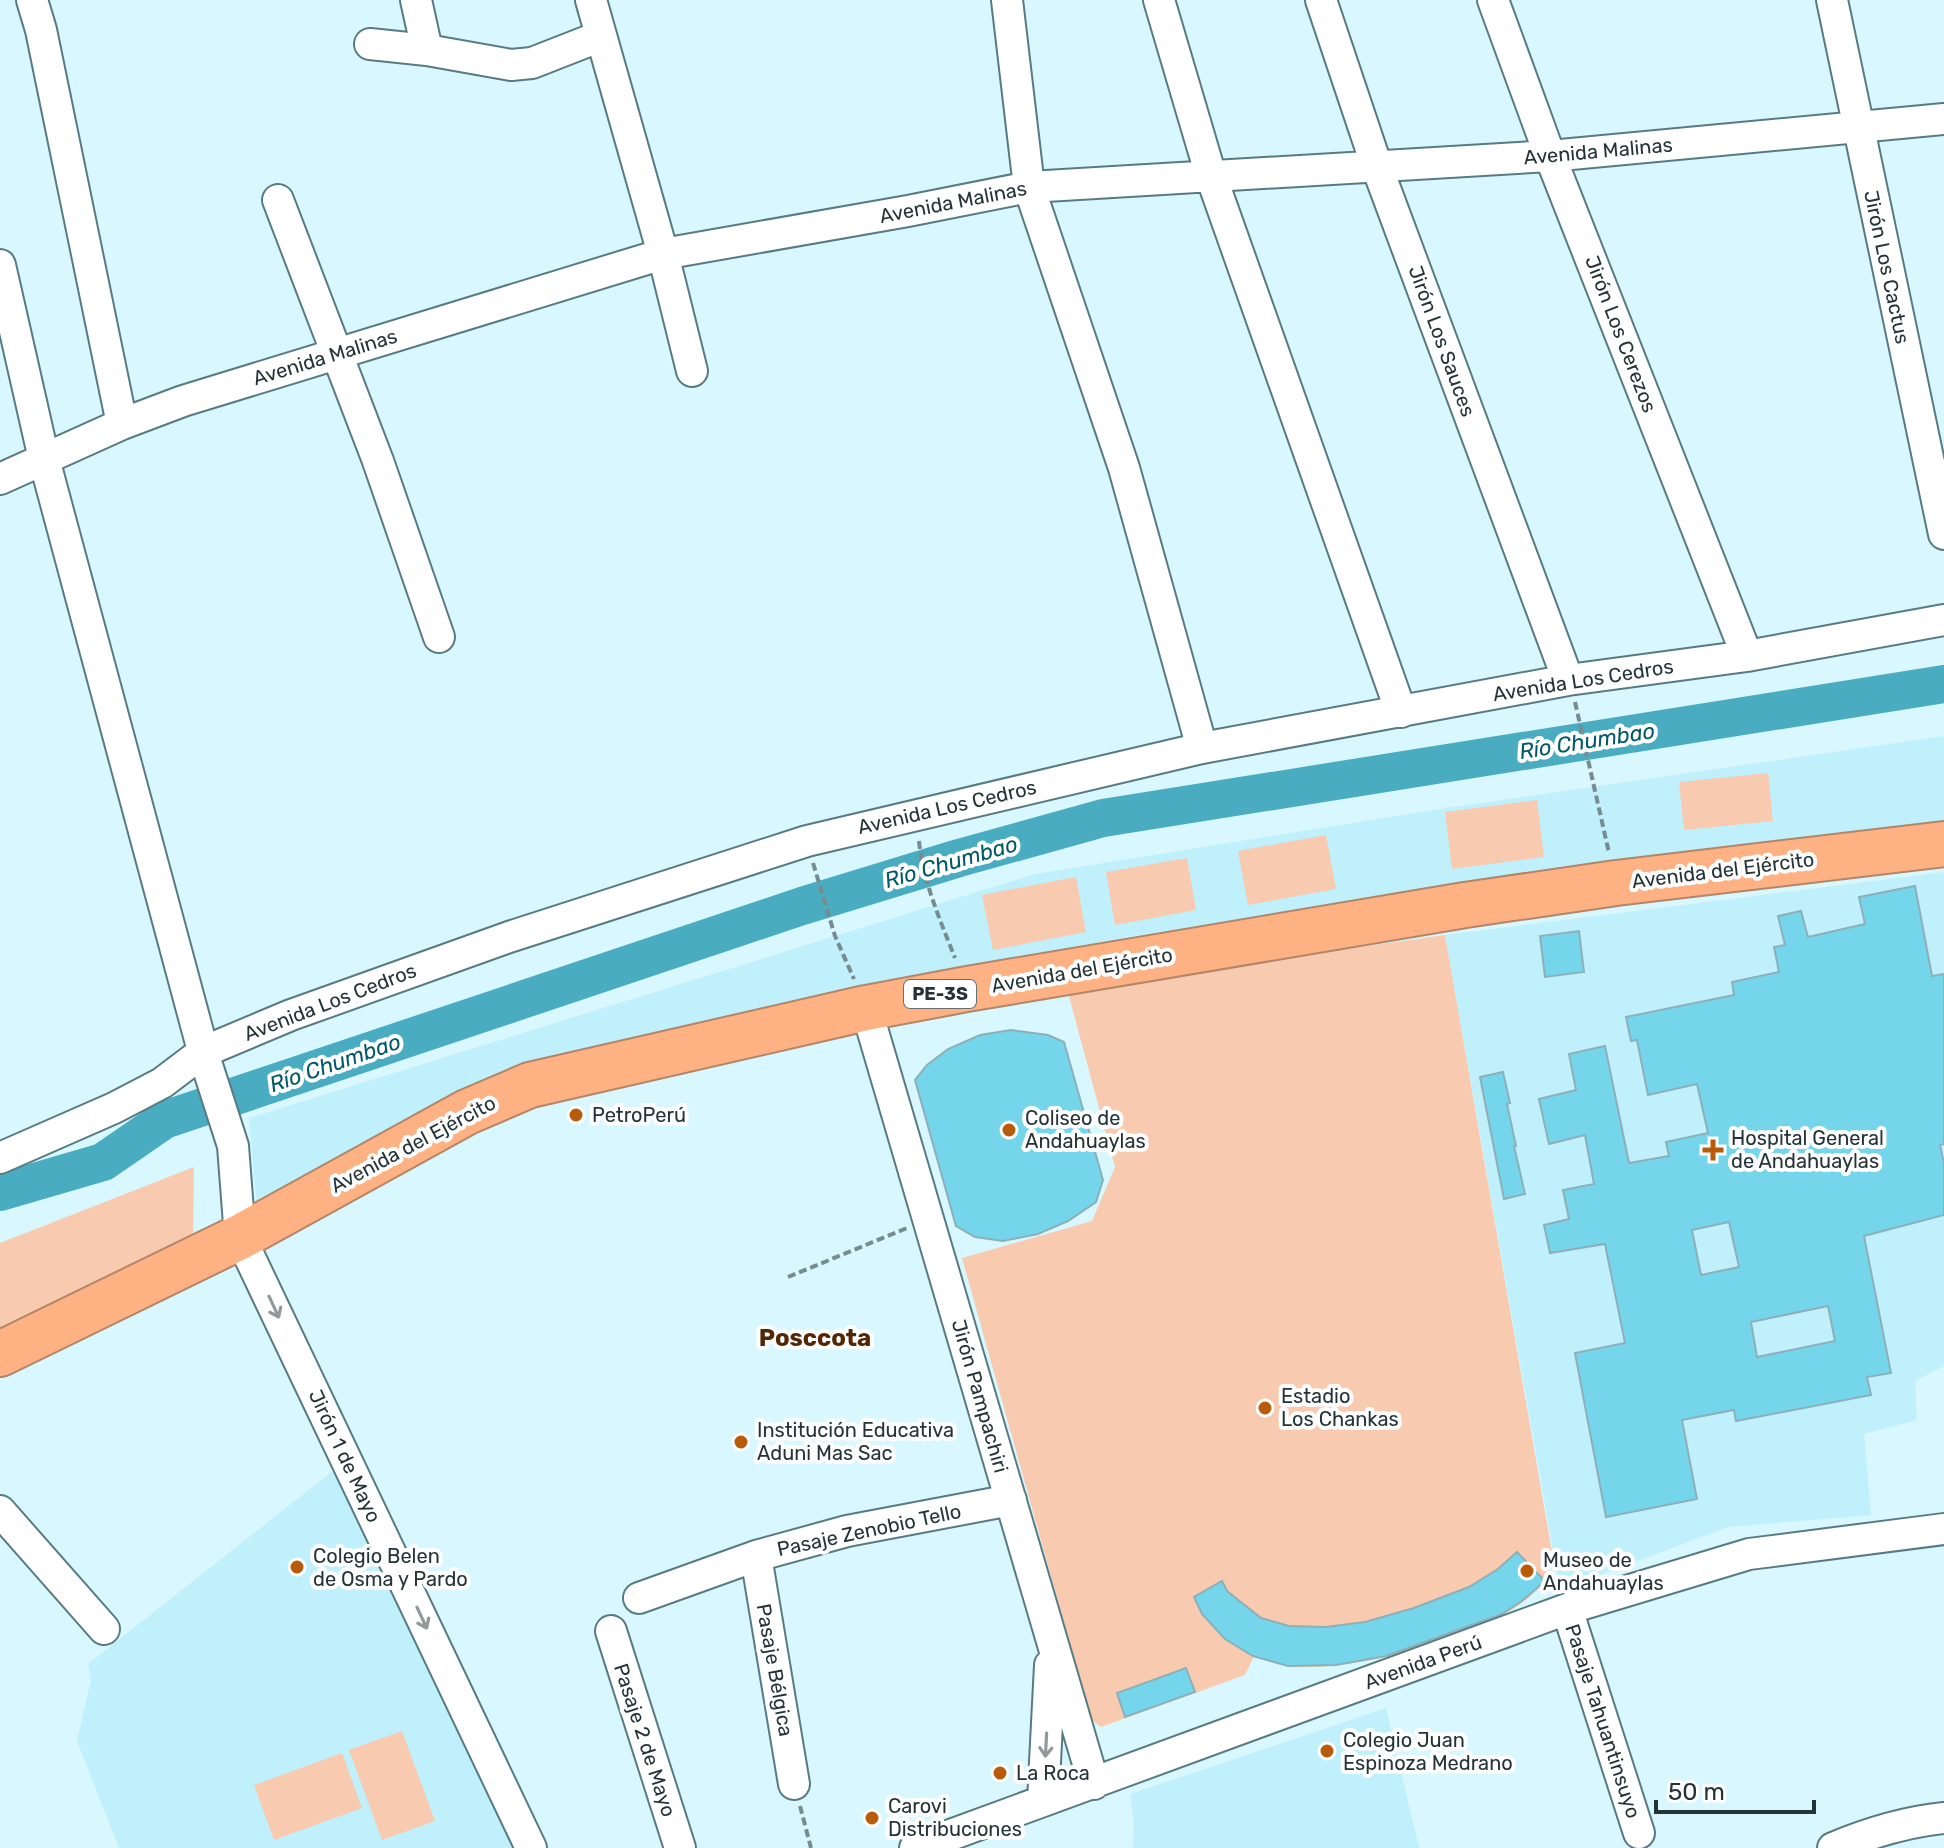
<svg xmlns="http://www.w3.org/2000/svg" width="1944" height="1848" font-family="Rubik,sans-serif">
  <rect width="100%" height="100%" fill="#d9f7fe"/>
  <path fill="#c0f0fb" d="M1944 736V822L1138 935 744 1022 257 1206 249 1118 1035 874 1453 807Z
    M1944 872V1366L1915 1381 1917 1420 1864 1434 1871 1515 1728 1527 1560 1590 1445 935Z
    M334 1470 520 1848H119L77 1741 91 1680 88 1664Z
    M1386 1708 1419 1848H1133L1134 1822 1130 1794Z"/>
  <path fill="#f8caaf" d="M1768 773 1773 821 1684 830 1679 782Z
    M1537 800 1544 857 1452 869 1445 812Z
    M1326 835 1336 889 1248 905 1238 851Z
    M1187 858 1196 910 1115 925 1106 872Z
    M1076 877 1086 932 993 950 982 895Z
    M1445 935 1553 1558C1551 1565 1549 1575 1545 1581 1506 1634 1352 1674 1289 1666 1277 1665 1265 1659 1254 1656L1245 1675 1101 1727 1091 1719 962 1258 1092 1221 1115 1167 1067 989Z
    M194 1167 193 1241 0 1331V1243Z
    M402 1731 435 1821 382 1840 349 1750Z
    M342 1753 362 1808 274 1840 254 1785Z"/>
  <g fill="none" stroke-linecap="round" stroke-linejoin="round">
    <path stroke="#49acc0" stroke-width="38" d="M0 1192 103 1162 164 1120 802 906 959 858 1103 818 1944 684"/>
  </g>
  <path fill="#75d6eb" stroke="#8cb0b9" stroke-width="2" fill-rule="evenodd" d="M1915 886 1932 976 1944 974V1144L1940 1145 1944 1163V1215L1864 1236 1891 1373 1867 1377 1871 1395 1736 1421 1734 1410 1682 1420 1697 1499 1606 1517 1575 1353 1625 1343 1605 1244 1550 1253 1544 1225 1569 1219 1563 1190 1594 1184 1585 1135 1549 1144 1539 1099 1576 1090 1569 1054 1605 1046 1629 1163 1669 1156 1666 1142 1708 1133 1697 1084 1648 1095 1637 1040 1631 1041 1626 1017 1734 995 1732 982 1779 972 1774 947 1785 945 1778 916 1801 911 1808 937 1865 924 1859 897ZM1729 1222 1739 1267 1701 1275 1692 1230ZM1828 1306 1835 1341 1757 1357 1751 1322Z
    M1579 931 1584 972 1545 977 1540 936Z
    M1011 1030 1048 1035 1064 1042 1103 1180 1096 1202 1068 1221 1038 1234 1003 1241 975 1237 956 1226 915 1080 927 1065 948 1049 980 1035Z
    M1503 1072 1510 1103 1507 1104 1516 1146H1514L1525 1194 1504 1199 1480 1077Z
    M1517 1552 1545 1581 1522 1601 1502 1614 1386 1656 1336 1665 1288 1666 1253 1656 1225 1639 1202 1614 1194 1597 1222 1581 1227 1591 1261 1618 1289 1626 1326 1627 1365 1622 1414 1608 1469 1587 1498 1569Z
    M1186 1668 1195 1692 1125 1717 1117 1693Z"/>
  <g fill="none" stroke-linecap="round" stroke-linejoin="round">
    <defs>
      <path id="minor" d="M32 0 41 30 122 424
        M416 0 427 50
        M591 0 663 254 692 371
        M1007 0 1029 187 1124 468 1202 748
        M1159 0 1211 176 1401 712
        M1321 0 1377 167 1568 680
        M1493 0 1550 156 1747 656
        M1832 0 1944 534
        M370 44 427 50 511 65 532 63 601 36
        M278 200 378 461 439 637
        M0 265 44 459 206 1062 233 1146 240 1237 531 1848
        M0 479 122 424 183 401 663 254 908 211 1029 187 1550 156 1944 119
        M866 1008 1094 1784
        M0 1158 114 1108 162 1083 203 1052 291 1015 509 937 807 841 1202 748 1568 680 1747 656 1944 620
        M0 1511 104 1629
        M756 1556 794 1784
        M639 1598 756 1556 847 1531 1011 1500
        M1567 1609 1639 1833
        M611 1631 680 1848
        M1043 1801 1050 1665
        M915 1848 1567 1609 1749 1554 1944 1529
        M1833 1848C1869 1833 1905 1822 1944 1818"/>
      <path id="highway" d="M0 1354 240 1237 467 1112 530 1085 866 1008 967 989 1465 905 1616 883 1944 844"/>
    </defs>
    <use href="#minor" stroke="#587b83" stroke-width="34"/>
    <use href="#highway" stroke="#b28669" stroke-width="48"/>
    <path stroke="#768c90" stroke-width="4" stroke-dasharray="8 4" stroke-linecap="butt" d="M1575 702 1609 853
      M919 841C923 881 940 920 955 958
      M813 863 835 936 854 979
      M788 1277 907 1228
      M800 1806 811 1848"/>
    <use href="#minor" stroke="#fff" stroke-width="30"/>
    <use href="#highway" stroke="#feb284" stroke-width="44"/>
  </g>
  <defs><path id="oneway-shaft" d="M-6 0H5M1.5-3L5.5 0L1.5 3" fill="none" stroke-width="1.6" stroke-linecap="round" stroke-linejoin="round" transform="scale(2)"/></defs>
  <g stroke="#92999a">
    <use href="#oneway-shaft" transform="translate(274 1307) rotate(65)"/>
    <use href="#oneway-shaft" transform="translate(422 1618) rotate(65)"/>
    <use href="#oneway-shaft" transform="translate(1046 1745) rotate(93)"/>
  </g>
  <g fill="#b85b0a" stroke="#fefefe" stroke-width="3">
    <circle cx="576" cy="1115" r="8"/>
    <circle cx="1009" cy="1130" r="8"/>
    <path d="M1709 1138h8v8h8v8h-8v8h-8v-8h-8v-8h8z"/>
    <circle cx="1265" cy="1408" r="8"/>
    <circle cx="741" cy="1442" r="8"/>
    <circle cx="297" cy="1567" r="8"/>
    <circle cx="1527" cy="1571" r="8"/>
    <circle cx="1327" cy="1751" r="8"/>
    <circle cx="1000" cy="1773" r="8"/>
    <circle cx="872" cy="1818" r="8"/>
  </g>
  <g text-anchor="middle" dominant-baseline="central" stroke-width="8" stroke-linejoin="round" paint-order="stroke">
    <rect fill="#fefefe" stroke="#657072" stroke-width="2" x="904" y="980" width="72" height="28" rx="6"/>
    <g font-size="18" font-weight="bold" fill="#243336">
      <text x="940" y="994">PE-3S</text>
    </g>
    <g font-size="20" fill="#243336" stroke="#fefefe">
      <text transform="translate(1598 151) rotate(-5)">Avenida Malinas</text>
      <text transform="translate(953 202) rotate(-11)">Avenida Malinas</text>
      <text transform="translate(1887 267) rotate(78)">Jirón Los Cactus</text>
      <text transform="translate(1621 334) rotate(69)">Jirón Los Cerezos</text>
      <text transform="translate(1442 341) rotate(70)">Jirón Los Sauces</text>
      <text transform="translate(325 357) rotate(-17)">Avenida Malinas</text>
      <text transform="translate(1583 680) rotate(-9)">Avenida Los Cedros</text>
      <text transform="translate(947 807) rotate(-13)">Avenida Los Cedros</text>
      <text transform="translate(1723 870) rotate(-7)">Avenida del Ejército</text>
      <text transform="translate(1082 970) rotate(-10)">Avenida del Ejército</text>
      <text transform="translate(330 1002) rotate(-21)">Avenida Los Cedros</text>
      <text transform="translate(413 1144) rotate(-28)">Avenida del Ejército</text>
      <text transform="translate(980 1396) rotate(74)">Jirón Pampachiri</text>
      <text transform="translate(345 1456) rotate(65)">Jirón 1 de Mayo</text>
      <text transform="translate(869 1530) rotate(-12)">Pasaje Zenobio Tello</text>
      <text transform="translate(1423 1662) rotate(-20)">Avenida Perú</text>
      <text transform="translate(775 1670) rotate(80)">Pasaje Bélgica</text>
      <text transform="translate(1603 1721) rotate(72)">Pasaje Tahuantinsuyo</text>
      <text transform="translate(645 1740) rotate(72)">Pasaje 2 de Mayo</text>
    </g>
    <g font-size="20" fill="#243336" stroke="#fefefe" text-anchor="start">
      <text x="592" y="1115">PetroPerú</text>
      <text x="1025" y="1118">Coliseo de<tspan x="1025" dy="23">Andahuaylas</tspan></text>
      <text x="1731" y="1138">Hospital General<tspan x="1731" dy="23">de Andahuaylas</tspan></text>
      <text x="1281" y="1396">Estadio<tspan x="1281" dy="23">Los Chankas</tspan></text>
      <text x="757" y="1430">Institución Educativa<tspan x="757" dy="23">Aduni Mas Sac</tspan></text>
      <text x="313" y="1556">Colegio Belen<tspan x="313" dy="23">de Osma y Pardo</tspan></text>
      <text x="1543" y="1560">Museo de<tspan x="1543" dy="23">Andahuaylas</tspan></text>
      <text x="1343" y="1740">Colegio Juan<tspan x="1343" dy="23">Espinoza Medrano</tspan></text>
      <text x="1016" y="1773">La Roca</text>
      <text x="888" y="1806">Carovi<tspan x="888" dy="23">Distribuciones</tspan></text>
    </g>
    <g font-size="22" font-style="italic" fill="#005967" stroke="#fefefe">
      <text transform="translate(1587 741) rotate(-9)">Río Chumbao</text>
      <text transform="translate(951 862) rotate(-16)">Río Chumbao</text>
      <text transform="translate(335 1063) rotate(-19)">Río Chumbao</text>
    </g>
    <g font-size="24" font-weight="bold" fill="#542704" stroke="#fefefe">
      <text x="815" y="1338">Posccota</text>
    </g>
  </g>
  <path d="M1656 1800v12h158v-12" fill="none" stroke="#243336" stroke-width="4"/>
  <text x="1668" y="1800" font-size="24" fill="#243336" stroke="#fefefe" stroke-width="6" paint-order="stroke">50 m</text>
</svg>
